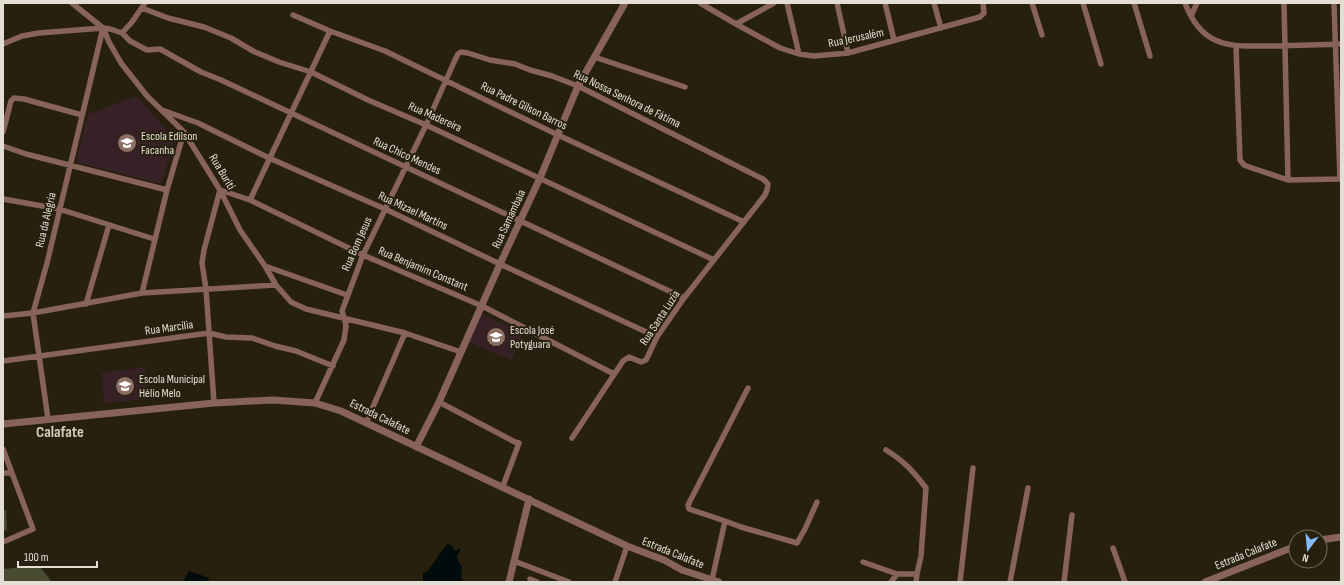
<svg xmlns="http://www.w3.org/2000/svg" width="1344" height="585" font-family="'Sofia Sans Condensed',sans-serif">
  <rect width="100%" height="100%" fill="#28200f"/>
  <path fill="#362226" d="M137 96 174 138 173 147 161 184 76 162 88 114Z
    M480 313 522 333 512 360 469 342Z
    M145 367 147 399 104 403 102 373Z"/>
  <path fill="#484b31" d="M3 510H6L7 530 3 531Z
    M24 567 41 568 52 582H3V569Z"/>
  <path fill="#000b0c" d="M447 544 451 545 456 551 461 548 457 557 459 563 462 566 461 578 465 582H423V573L427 572Z
    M189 571 209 578 208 582H183Z"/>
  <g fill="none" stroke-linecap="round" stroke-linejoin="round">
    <path stroke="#886359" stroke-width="5.5" d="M72 3 103 28 109 42 121 63 147 96 184 132 220 190 240 230 265 266 276 285 291 302 306 309 405 333 461 352
      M700 3 736 24 780 48 799 54 814 56 848 53 980 17 984 13 983 3
      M787 3 799 54
      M837 3 848 53
      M885 3 894 40
      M934 3 941 28
      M1032 3 1042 35
      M1083 3 1101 64
      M1134 3 1150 56
      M1185 3C1191 19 1200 33 1215 40 1230 47 1245 46 1261 46 1288 46 1314 45 1341 44
      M1284 3 1288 180
      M1334 3 1340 179
      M142 8 168 18 204 27 231 38 255 52 279 62 311 72 368 100 426 125 714 260
      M293 15 330 31 385 51 558 135 744 222
      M1191 16 1197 3
      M736 24 774 3
      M122 33 132 22 145 3
      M3 44 22 36 39 33 103 28 110 29 122 33 130 41 147 50 160 49 201 72 221 80 684 298
      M1236 46 1240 160 1244 165 1249 167 1288 180 1341 179
      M594 57 685 87
      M162 110 198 123 269 158 385 209 500 264 657 337
      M3 132 11 101 14 98 24 99 82 115
      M3 146 26 154 167 190
      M3 199 59 209 154 239
      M250 200 330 31
      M265 266 347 295
      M142 293 167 190 184 132
      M86 304 109 225
      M3 316 33 313 142 293 276 285
      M3 361 209 333 226 337 252 338 275 346 296 351 333 366
      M439 402 515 442 519 443 503 486
      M214 403 206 289 202 263 204 250 220 190 250 200 363 255 482 306 614 374
      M315 403 344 340 346 326 344 317 342 311 363 255 426 125 455 60 458 54 461 52 468 53 490 60 515 64 530 70 552 76 578 86 673 134 763 179 768 184 767 190 765 195 684 298 657 337 646 360 641 362 629 357 623 361 572 438
      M48 419 33 313 47 263 103 28
      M366 423 405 333
      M3 449 33 529 3 542
      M886 450C904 461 913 471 926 488L921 556 917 574H897L891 582
      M3 473H12
      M725 521 741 527 797 543 805 529 817 502
      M1113 548 1125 582
      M514 561 569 582
      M863 562 897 574
      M530 579 537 582
      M712 580 725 521 689 509 688 505 748 388
      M615 582 627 546
      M916 582 917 574
      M960 582 973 468
      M1010 582 1028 488
      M1064 582 1072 515"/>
    <path stroke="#886359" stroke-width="7" d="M3 424 214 403 273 400 315 403 341 411 627 546 664 560 682 570 719 582
      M416 447 439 402 500 264 540 178 578 86 625 3
      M1320 540 1341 537
      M509 582 529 499
      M1205 582 1296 546"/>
  </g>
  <defs>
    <symbol id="school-disc" viewBox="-11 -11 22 22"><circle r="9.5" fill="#8d6e63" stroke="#28200f"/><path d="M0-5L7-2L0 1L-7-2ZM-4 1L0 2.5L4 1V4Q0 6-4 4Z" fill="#fff"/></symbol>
  </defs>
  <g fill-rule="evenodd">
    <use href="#school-disc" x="116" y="132" width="22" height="22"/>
    <use href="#school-disc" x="485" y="326" width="22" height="22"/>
    <use href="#school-disc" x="114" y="375" width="22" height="22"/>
  </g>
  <g text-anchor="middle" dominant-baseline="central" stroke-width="4" stroke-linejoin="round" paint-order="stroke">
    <g font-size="12" fill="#e3ded3" stroke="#28200f">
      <text transform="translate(856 38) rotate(-12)">Rua Jerusalém</text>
      <text transform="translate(627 99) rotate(26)">Rua Nossa Senhora de Fátima</text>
      <text transform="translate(524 106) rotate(26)">Rua Padre Gilson Barros</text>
      <text transform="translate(435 117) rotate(24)">Rua Madereira</text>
      <text transform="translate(407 156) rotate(25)">Rua Chico Mendes</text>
      <text transform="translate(222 172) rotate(59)">Rua Buriti</text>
      <text transform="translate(413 211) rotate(25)">Rua Mizael Martins</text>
      <text transform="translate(509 219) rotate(-65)">Rua Samambaia</text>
      <text transform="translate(46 220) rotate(-77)">Rua da Alegria</text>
      <text transform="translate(357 244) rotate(-66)">Rua Bom Jesus</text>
      <text transform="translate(423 269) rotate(23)">Rua Benjamim Constant</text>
      <text transform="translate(660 318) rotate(-57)">Rua Santa Luzia</text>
      <text transform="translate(169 328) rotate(-8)">Rua Marcília</text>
      <text transform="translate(380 417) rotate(26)">Estrada Calafate</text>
      <text transform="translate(673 553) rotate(22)">Estrada Calafate</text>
      <text transform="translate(1246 554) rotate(-22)">Estrada Calafate</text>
    </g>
    <g font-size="12" fill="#e3ded3" stroke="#28200f" text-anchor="start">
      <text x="141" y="136">Escola Edilson<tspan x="141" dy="14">Facanha</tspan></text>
      <text x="510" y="330">Escola José<tspan x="510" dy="14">Potyguara</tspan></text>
      <text x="139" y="379">Escola Municipal<tspan x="139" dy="14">Hélio Melo</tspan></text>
    </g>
    <g font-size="16" font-weight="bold" fill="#d6ccb7" stroke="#28200f">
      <text x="60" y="432">Calafate</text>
    </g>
  </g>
  <rect width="1344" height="585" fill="none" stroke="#e3ded3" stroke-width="8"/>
  <g transform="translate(1308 549) rotate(196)"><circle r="19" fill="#28200f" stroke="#736c5d"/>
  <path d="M0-3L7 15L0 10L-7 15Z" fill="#81bdfa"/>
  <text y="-6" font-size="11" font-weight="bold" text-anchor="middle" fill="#e3ded3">N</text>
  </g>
  <path d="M18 561v6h79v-6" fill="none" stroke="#e3ded3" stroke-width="2"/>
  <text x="24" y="561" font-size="12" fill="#e3ded3" stroke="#28200f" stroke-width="3" paint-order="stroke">100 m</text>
</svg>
